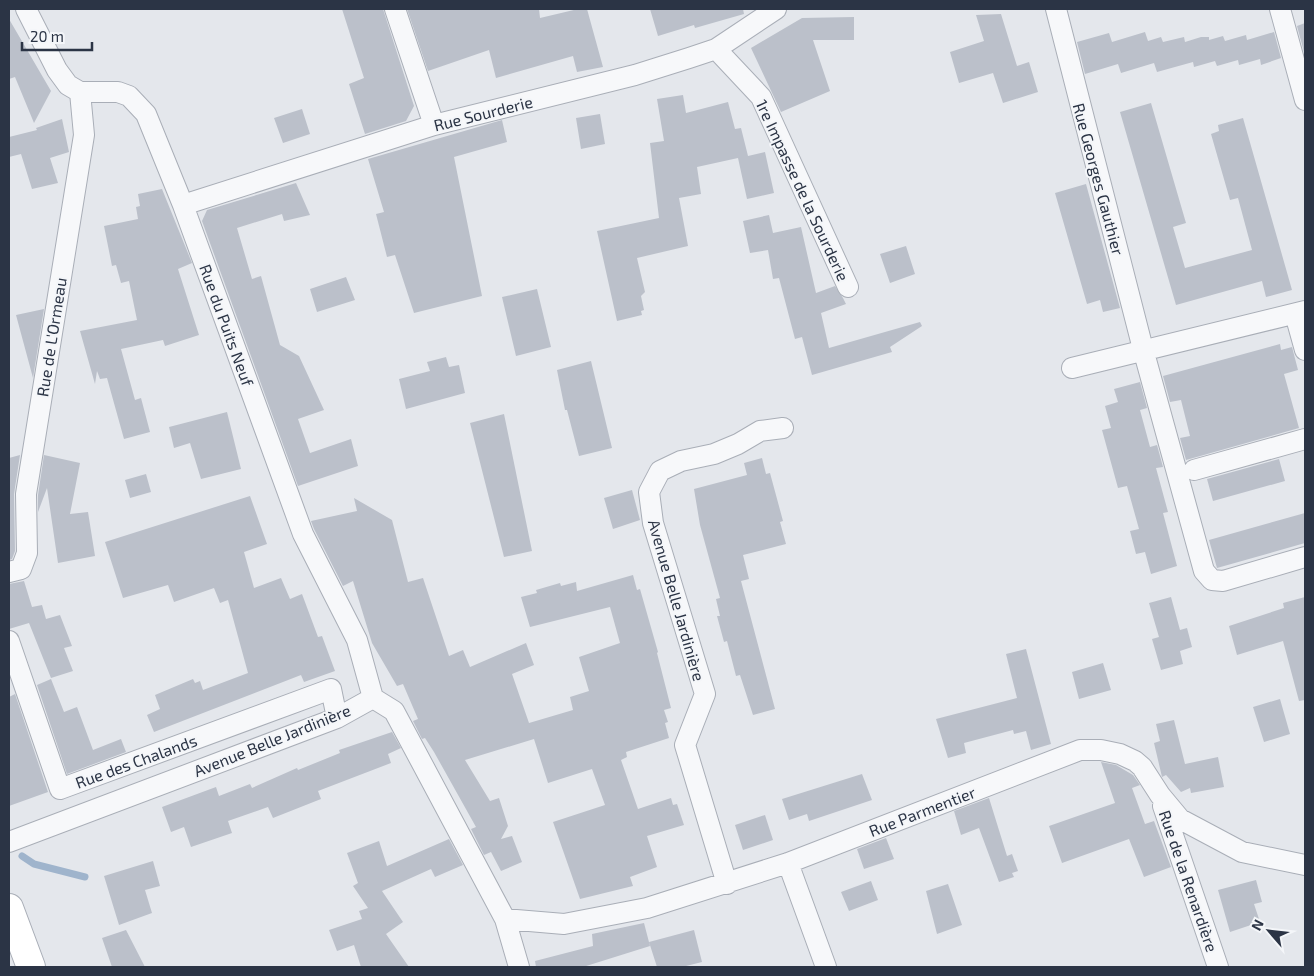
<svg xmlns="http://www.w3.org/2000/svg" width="1314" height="976" font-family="'Exo 2',sans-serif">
  <rect width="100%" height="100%" fill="#e4e7ec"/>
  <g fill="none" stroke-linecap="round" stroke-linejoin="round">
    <path stroke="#9fb4cc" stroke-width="7" d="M22 856 34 864 85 877"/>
  </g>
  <path fill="#bbc0ca" d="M342 9H383L414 106 406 121 365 134 349 84 364 78Z
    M407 9H539L540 18 578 9H587L603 67 577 72 573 56 496 78 489 50 428 71Z
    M650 9H743L744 14 695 28 694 25 658 36Z
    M1001 14 1017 66 1029 62 1038 92 1003 103 993 73 959 83 950 52 984 41 976 15Z
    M854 17V40H813L830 91 781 112 751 48 802 18Z
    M9 19 51 91 34 123 15 77 9 79Z
    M1305 23V51L1304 52 1297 26Z
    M1145 32 1148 41 1161 37 1163 42 1184 37 1185 42 1201 37H1209V40L1223 36 1225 41 1246 35 1247 40 1274 32 1281 58 1261 65 1260 59 1239 65 1238 60 1217 66 1215 61 1194 67 1193 62 1157 72 1154 63 1121 73 1118 64 1085 74 1077 42 1109 33 1112 42Z
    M683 95 686 113 728 102 735 129 741 128 748 156 765 152 774 193 747 199 738 158 697 167 701 194 679 198 688 246 637 258 645 292 641 296 644 310 641 311 642 315 617 321 597 231 659 218 650 143 664 141 657 99Z
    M1151 103 1186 223 1173 227 1185 268 1252 250 1238 198 1230 200 1211 134 1219 131 1218 125 1243 118 1292 290 1266 297 1262 281 1176 305 1120 112Z
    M302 109 310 134 283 143 274 118Z
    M600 114 605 144 581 149 576 118Z
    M62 119 69 152 50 158 58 183 32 189 21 154 9 157V137L37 130 36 128Z
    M502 120 507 142 454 157 482 296 414 313 395 255 387 257 376 214 384 212 368 159Z
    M296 183 310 215 284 221 282 214 237 228 252 279 261 276 280 345 299 356 324 410 298 419 310 453 351 439 358 466 298 486 202 221 207 210Z
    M1086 184 1120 308 1103 312 1100 300 1087 304 1055 193Z
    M162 189 192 263 178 269 199 335 165 346 163 340 121 349 135 400 141 398 150 432 124 439 107 378 100 379 97 371 95 384 80 331 137 320 129 281 121 283 116 265 112 266 104 226 138 219 136 207 140 206 138 194Z
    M769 215 773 233 801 227 816 293 835 286 843 298 846 304 821 313 829 348 920 322 922 326 890 347 892 352 812 375 802 337 795 339 779 278 773 279 768 250 750 253 743 221Z
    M906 246 915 274 890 283 880 254Z
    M346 277 355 300 317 312 310 289Z
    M537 289 551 347 516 356 502 297Z
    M44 309 33 378 16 315Z
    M1280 344 1281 350 1292 347 1298 370 1284 374 1299 428 1186 460 1180 438 1190 436 1181 400 1170 402 1163 376Z
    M446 357 449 367 459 365 465 393 406 409 399 379 430 371 427 362Z
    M591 361 612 448 579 456 567 410H565L557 370Z
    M1140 382 1147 408 1140 410 1150 447 1157 445 1163 467 1156 468 1168 512 1163 513 1177 566 1151 574 1145 552 1136 554 1130 531 1139 529 1127 486 1118 488 1102 430 1111 428 1105 406 1118 402 1114 389Z
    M227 412 241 469 201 479 190 443 174 448 169 427Z
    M504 414 532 551 504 557 470 423Z
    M20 455 14 494 15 551 12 559 9 560V458Z
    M44 455 80 463 70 514 88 512 95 556 58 563 47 488 38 512V495Z
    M762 458 766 474 770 473 783 521 780 522 786 544 743 555 749 579 741 581 775 709 753 715 740 675 736 676 727 641 724 642 717 616H720L716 599 720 598 700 525 694 489 747 475 744 463Z
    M1279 459 1285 481 1213 501 1207 479Z
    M146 474 151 492 130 498 125 480Z
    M632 490 640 520 613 529 604 498Z
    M250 496 267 544 244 552 254 588 281 578 290 599 302 594 318 637 322 636 335 671 304 682 301 675 154 732 147 715 160 709 155 695 193 679 195 683 200 681 203 690 248 673 228 600 220 603 214 588 174 602 168 585 123 598 105 542Z
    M354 498 392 520 408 582 423 578 449 656 463 650 470 667 526 643 534 665 512 674 529 723 573 710 570 697 589 691 579 657 620 643 610 607 530 627 521 597 537 593 536 590 560 583 561 586 576 582 577 591 633 575 637 590 640 589 658 652 657 653 671 708 664 710 668 722 665 723 669 738 626 752 627 757 621 760 638 809 671 798 673 805 677 804 684 825 647 836 657 867 630 877 633 886 580 899 553 822 605 805 592 769 548 783 534 739 465 760 490 801 499 798 508 826 501 839 512 836 522 862 501 871 491 852 484 855 471 829 476 827 434 752 425 738 422 739 413 721 418 719 403 684 397 686 372 643 353 581 343 586 314 529 311 521 357 511Z
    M1305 513V543L1217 568 1209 540Z
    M24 581 32 607 42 605 46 619 60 615 72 646 64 648 73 671 51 678 29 623 9 629V584Z
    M1171 597 1180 630 1187 628 1192 647 1180 651 1183 664 1161 670 1152 639 1159 637 1149 603Z
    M1305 597V700L1299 701 1283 641 1237 655 1229 626 1284 608 1283 603Z
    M1026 649 1051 744 1031 750 1026 731 1014 734 1013 730 964 743 966 753 948 758 936 719 1017 698 1006 654Z
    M1103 663 1111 690 1079 699 1072 672Z
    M51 679 64 712 77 707 93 750 121 739 126 752 67 774 37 685Z
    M15 694 48 792 9 806V697Z
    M1280 699 1290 734 1264 742 1253 707Z
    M1174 720 1185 764 1218 757 1224 787 1191 793 1190 788 1181 792 1166 775 1162 777 1154 743 1160 741 1156 724Z
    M392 732 401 748 388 754 391 763 318 791 321 799 273 818 268 807 228 821 232 833 191 847 184 827 171 832 162 807 216 787 219 796 250 784 252 788 297 768 298 770 340 753 339 750Z
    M1101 762 1116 765 1133 775 1140 785 1132 788 1145 824 1154 821 1171 867 1144 877 1129 839 1062 863 1049 826 1115 803Z
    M862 774 872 800 809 821 807 814 789 820 782 799Z
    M989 798 1007 856 1012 854 1018 871 1012 873 1014 877 999 882 979 828 961 835 954 811Z
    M765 815 773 840 743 850 735 825Z
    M886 838 894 859 864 869 857 849Z
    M449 839 463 865 435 877 431 869 382 891 403 922 386 934 409 967H361L354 945 337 951 329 930 362 919 359 911 368 908 353 886 358 883 347 853 379 841 387 866Z
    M153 861 160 886 145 890 152 913 119 925 104 876Z
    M1256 880 1262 902 1254 904 1260 922 1230 932 1218 890Z
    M871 881 878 900 849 911 841 892Z
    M948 884 962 925 937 934 926 891Z
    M644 923 650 946 583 967H536L535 961 593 946 592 934Z
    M126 930 145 967H112L102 938Z
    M694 930 702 962 682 967H657L649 942Z"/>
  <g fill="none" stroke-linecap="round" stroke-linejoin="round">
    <defs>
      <path id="minor" d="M26 9 57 70 68 85 80 92H118L129 96 146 114 183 205 303 534 357 640 373 698
        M395 9 434 125
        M1056 9 1143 349 1204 571 1212 580 1223 581 1305 557
        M1280 9 1305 100
        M716 49 761 97 848 287
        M183 205 434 125 635 75 689 58 716 49 776 9
        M1295 314 1305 350
        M1072 368 1305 311
        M1194 470 1305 439
        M9 572 21 569 27 553 26 494 84 135 80 92
        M9 641 60 789 331 689 337 718
        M1163 806 1218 967
        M9 842 337 718 373 698 394 711 505 919 519 967
        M788 863 826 967
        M727 884 685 745 705 694 653 523 649 492 660 471 681 461 714 454 738 444 760 431 783 428
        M505 919 564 924 647 908 788 863 1080 750H1101L1120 754 1135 761 1142 767 1160 795 1180 819 1242 852 1305 865"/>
      <path id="secondary" d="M9 908 31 967"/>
    </defs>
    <use href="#minor" stroke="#a9aeb7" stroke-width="22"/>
    <use href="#secondary" stroke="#a9aeb7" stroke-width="30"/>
    <use href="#minor" stroke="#f7f8fa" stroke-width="20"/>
    <use href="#secondary" stroke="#fff" stroke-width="28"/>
  </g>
  <g text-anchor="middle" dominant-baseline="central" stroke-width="4" stroke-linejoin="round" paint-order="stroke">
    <g font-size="16" fill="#2b3445" stroke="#f4f6f9">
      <text transform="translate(483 113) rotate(-14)">Rue Sourderie</text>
      <text transform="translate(1099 179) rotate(75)">Rue Georges Gauthier</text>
      <text transform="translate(803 190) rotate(65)">1re Impasse de la Sourderie</text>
      <text transform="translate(227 325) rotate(70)">Rue du Puits Neuf</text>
      <text transform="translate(51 337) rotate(-81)">Rue de L'Ormeau</text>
      <text transform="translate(677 600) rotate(74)">Avenue Belle Jardinière</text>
      <text transform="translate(272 740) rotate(-22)">Avenue Belle Jardinière</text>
      <text transform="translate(136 761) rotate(-20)">Rue des Chalands</text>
      <text transform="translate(922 811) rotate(-21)">Rue Parmentier</text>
      <text transform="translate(1189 881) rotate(71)">Rue de la Renardière</text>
    </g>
  </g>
  <rect width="1314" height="976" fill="none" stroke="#2b3445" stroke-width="20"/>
  <g transform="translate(1269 931) rotate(298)" stroke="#f4f6f9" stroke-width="4" paint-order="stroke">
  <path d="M0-4L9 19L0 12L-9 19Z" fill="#2b3445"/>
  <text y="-8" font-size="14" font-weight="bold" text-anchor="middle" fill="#2b3445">N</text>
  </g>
  <path d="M22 42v8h70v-8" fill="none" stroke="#2b3445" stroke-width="2.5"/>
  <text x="30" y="42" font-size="15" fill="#2b3445" stroke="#f4f6f9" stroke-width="4" paint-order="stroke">20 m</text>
</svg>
